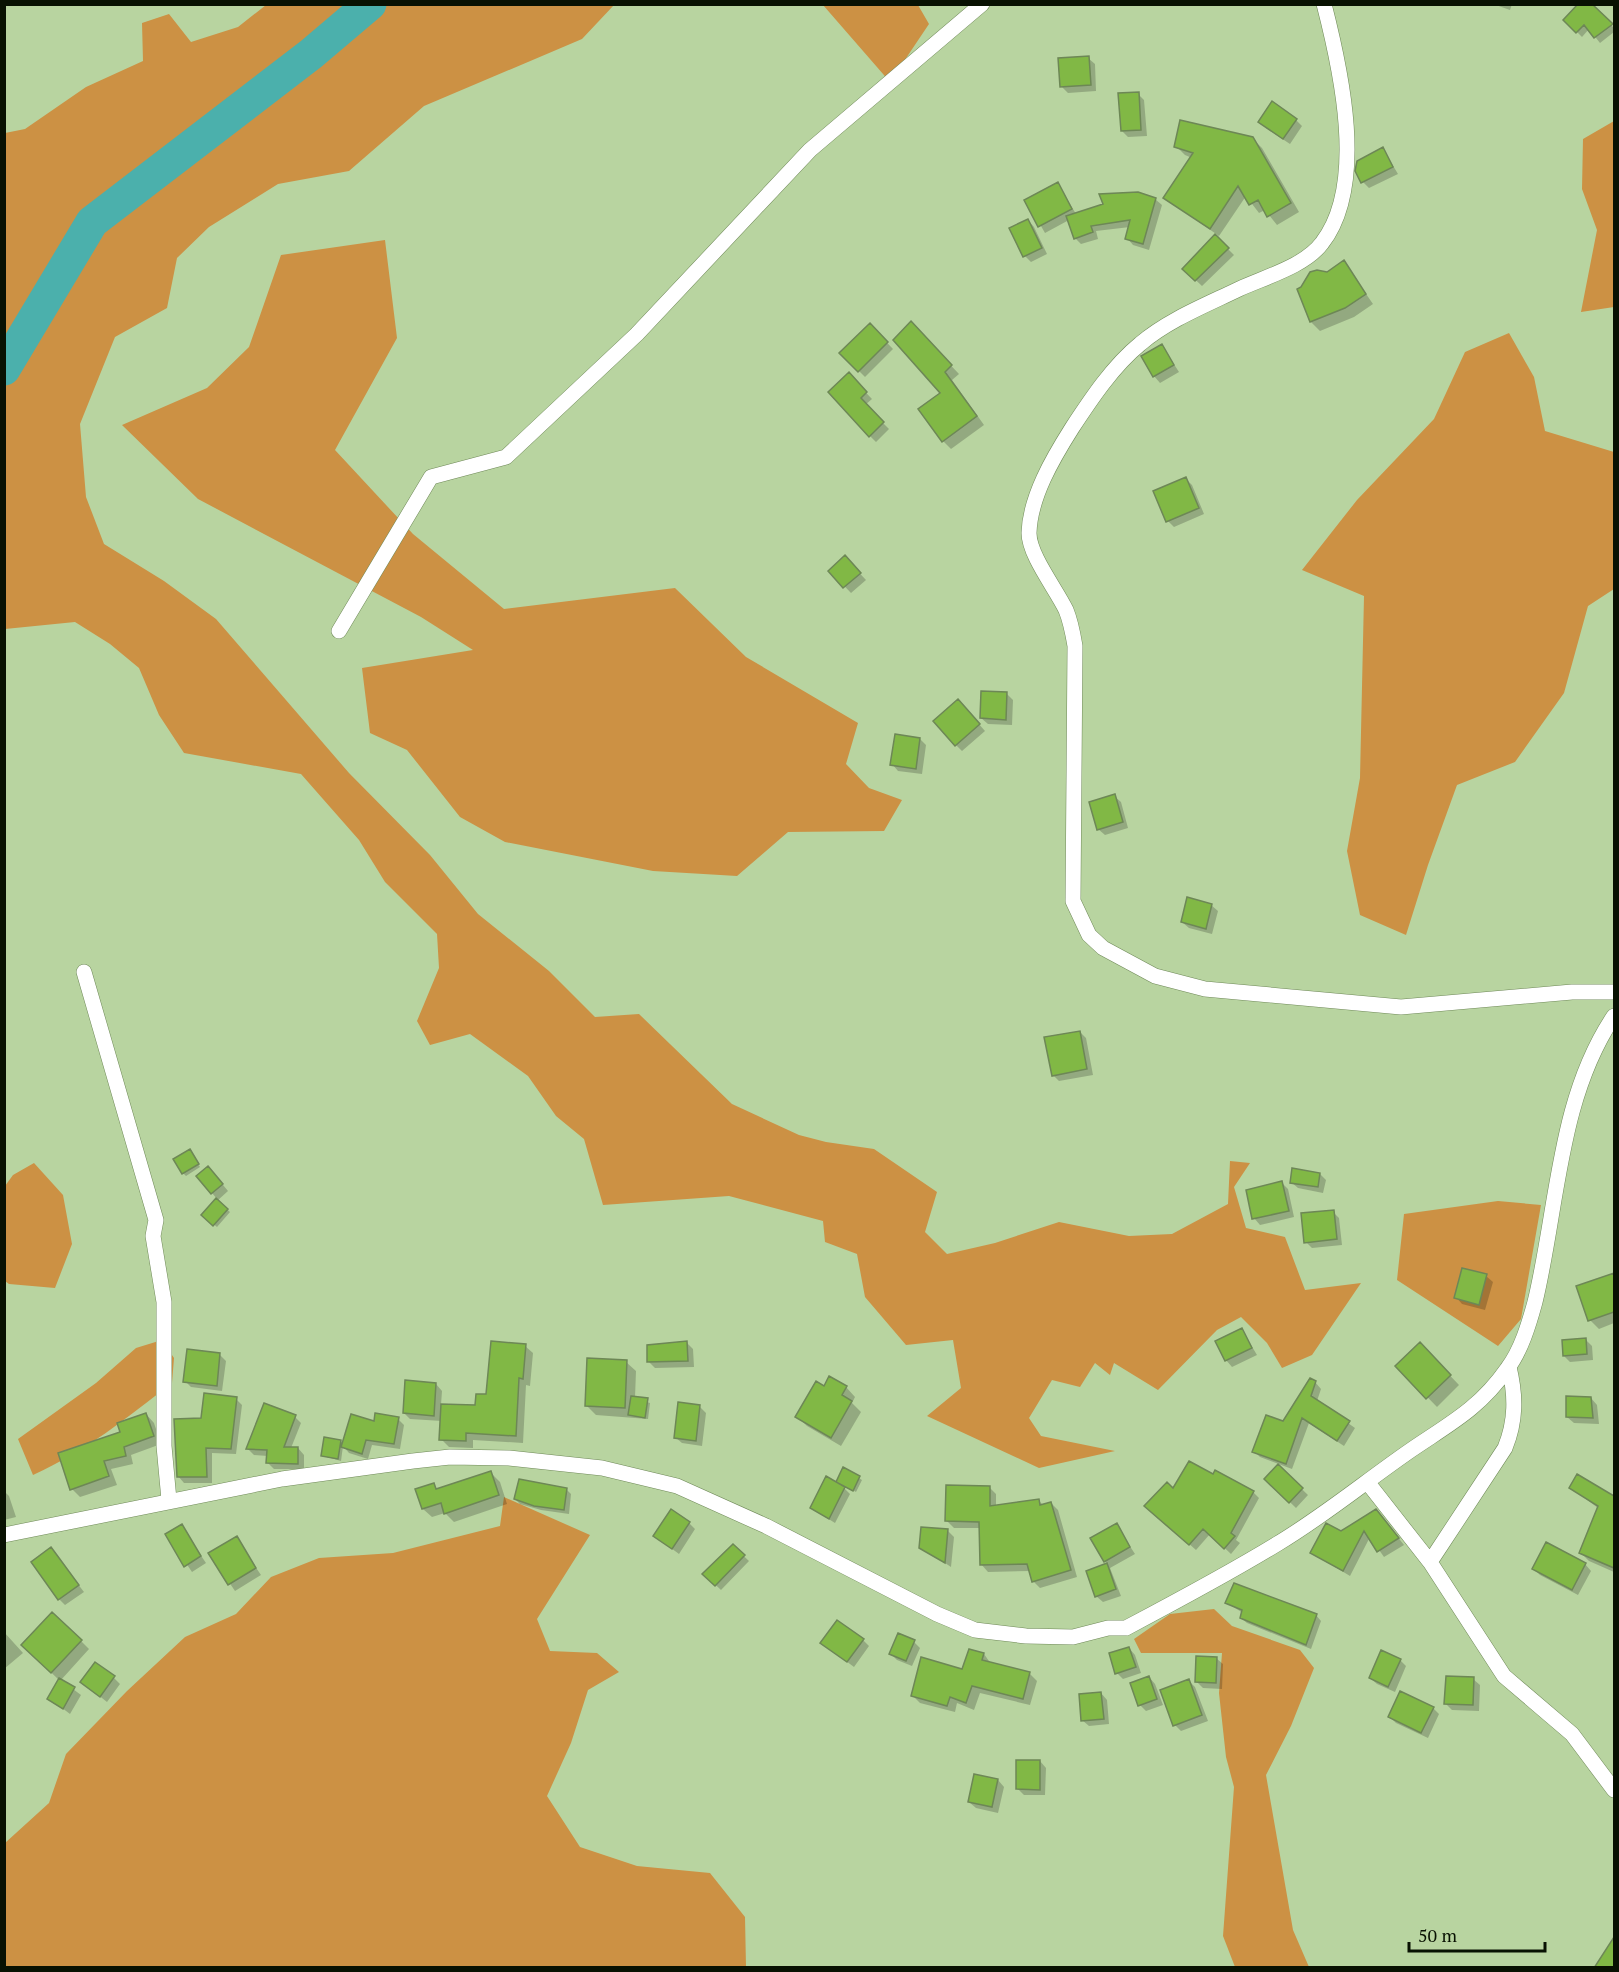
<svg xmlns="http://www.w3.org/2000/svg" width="1619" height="1972" font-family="'PT Serif',serif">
  <rect width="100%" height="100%" fill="#b8d4a0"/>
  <path fill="#cc9144" d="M266 5H614L582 39 424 106 349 171 278 184 209 227 177 258 167 308 115 337 80 424 86 497 104 544 164 581 216 619 349 773 430 855 478 914 549 971 595 1017 639 1014 732 1104 799 1135 826 1142 874 1149 937 1192 925 1232 947 1254 995 1243 1059 1222 1129 1236 1172 1234 1228 1204 1230 1161 1250 1163 1234 1187 1246 1228 1285 1237 1305 1290 1361 1283 1312 1355 1282 1368 1267 1343 1241 1317 1217 1330 1158 1390 1114 1363 1110 1375 1095 1363 1080 1387 1052 1380 1029 1418 1041 1436 1115 1451 1039 1468 927 1416 961 1388 953 1340 906 1345 865 1297 857 1254 825 1242 823 1221 729 1196 603 1205 584 1139 556 1116 528 1076 470 1034 430 1045 417 1021 439 968 437 934 385 882 359 840 301 774 184 753 159 715 139 668 110 644 75 622 5 629V133L25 129 86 87 143 61 142 23 169 14 191 42 238 27Z
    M823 5H918L929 24 890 82Z
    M1614 121V307L1581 312 1597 230 1582 189 1583 139Z
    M385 240 397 338 335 450 413 534 504 609 675 588 746 657 858 723 846 764 869 788 902 800 884 831 788 832 737 876 653 871 505 842 460 817 407 750 370 733 362 668 473 650 421 617 198 499 122 425 207 388 249 347 281 255Z
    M1509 333 1534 377 1545 431 1614 452V589L1588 606 1564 693 1515 762 1457 785 1428 865 1406 935 1360 915 1347 851 1360 778 1364 596 1302 570 1357 500 1434 419 1465 352Z
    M34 1163 63 1195 72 1244 55 1288 9 1284 5 1281V1186L13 1175Z
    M1498 1201 1541 1205 1521 1319 1498 1346 1397 1280 1404 1214Z
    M162 1340 174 1358 172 1383C125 1419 88 1450 33 1475L18 1439 96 1383 136 1348Z
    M504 1497 590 1535 537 1619 550 1651 597 1653 619 1672 588 1690 571 1743 547 1796 580 1847 637 1866 710 1873 745 1917 746 1967H5V1843L49 1803 66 1754 127 1691 185 1637 236 1614 271 1577 319 1558 393 1553 500 1526Z
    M1214 1609 1232 1626 1300 1650 1314 1668 1291 1726 1266 1775 1293 1930 1309 1967H1235L1223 1936 1234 1787 1226 1757 1219 1693 1222 1653H1141L1134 1639 1170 1614Z"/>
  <path fill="#0003" d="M1493 4H1512L1510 10Z
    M1590 4 1614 28V32L1600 43 1589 29 1582 37 1565 20Z
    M1088 58 1095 64 1096 91 1068 93 1062 87Z
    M1138 94 1144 100 1147 136 1128 137 1122 131Z
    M1296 120 1302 126 1290 144 1266 128Z
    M1252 138 1262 148 1299 212 1277 225 1265 210 1259 213 1246 196 1219 236 1165 198 1192 158 1185 155 1176 146Z
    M1383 149 1398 174 1369 188 1363 182Z
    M1058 184 1076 214 1155 199 1162 205 1149 250 1133 245 1127 238 1130 227 1096 231 1098 239 1081 244 1075 238 1069 220 1045 233 1026 200Z
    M1028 220 1034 227 1047 254 1031 262 1025 256Z
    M1215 236 1234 255 1202 286 1184 269Z
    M1344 262 1373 304 1354 317 1320 331 1311 322 1299 290Z
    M870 325 893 349 865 377 842 354Z
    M919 332 959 374 952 380 984 425 951 449 943 441 942 393Z
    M1162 346 1179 372 1160 383 1154 376Z
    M849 375 872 399 865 405 889 429 876 442 870 436Z
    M1186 479 1192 485 1204 514 1174 527 1168 521Z
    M851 564 866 580 851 593 830 571Z
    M1007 694 1013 700 1012 725 988 724 981 718Z
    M964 707 985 731 962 751 956 745Z
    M920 739 926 745 922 774 898 771 892 764Z
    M1114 796 1121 802 1128 828 1105 835 1098 829Z
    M1211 905 1218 911 1212 934 1189 928 1182 922Z
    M1080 1032 1086 1038 1093 1075 1059 1081 1053 1075Z
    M190 1151 200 1167 186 1176 183 1173Z
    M214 1174 228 1191 217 1201 230 1212 217 1227 203 1215 217 1199 198 1176Z
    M1320 1174 1326 1180 1323 1193 1298 1188 1291 1182Z
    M1282 1183 1288 1189 1294 1217 1260 1225 1254 1218Z
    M1333 1212 1339 1218 1342 1245 1312 1248 1306 1242Z
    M1614 1274V1323L1599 1329 1590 1320 1578 1286Z
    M1486 1276 1493 1282 1485 1310 1462 1304 1456 1297Z
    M1242 1330 1257 1355 1232 1367 1226 1360Z
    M1585 1339 1592 1346 1593 1360 1570 1362 1564 1356Z
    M687 1343 693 1349 694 1367 655 1368 649 1362Z
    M1420 1344 1459 1385 1437 1407 1397 1366Z
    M525 1346 533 1353 530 1386 526 1385 523 1443 473 1440V1448L449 1447 441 1439 442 1421 410 1419 404 1413 436 1384 442 1391 441 1405 476 1407Z
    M220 1355 226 1361 222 1391 191 1387 185 1381Z
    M626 1362 636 1371 635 1398 650 1403 648 1419 596 1415 587 1406Z
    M1315 1382 1321 1389 1317 1401 1355 1428 1344 1446 1309 1423 1292 1469 1260 1457 1254 1451 1283 1423Z
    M846 1387 855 1397 852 1403 861 1412 841 1446 807 1426 797 1416 825 1388Z
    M1591 1398 1597 1405 1599 1424 1574 1423 1567 1417Z
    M236 1399 242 1405 236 1454 212 1453V1483H184L178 1476 202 1419Z
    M700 1407 706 1413 702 1446 682 1443 675 1437Z
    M146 1414 154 1423 161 1444 131 1455 133 1464 111 1469 117 1485 80 1497 72 1489 122 1433Z
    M295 1417 301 1423 291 1448H298L304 1455V1469H274L268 1463V1456L254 1455 248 1449Z
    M398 1419 404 1425 400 1449 372 1445 368 1459 349 1453 343 1446 341 1461 323 1456 340 1441 344 1444 375 1423Z
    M1278 1466 1308 1495 1296 1508 1266 1479Z
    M844 1469 862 1480 856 1492 838 1481Z
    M491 1473 500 1482 507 1504 454 1522 445 1513 432 1517 423 1509 433 1485 439 1490Z
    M1213 1476 1253 1492 1259 1498 1236 1540 1240 1543 1231 1554 1210 1534 1196 1550 1153 1512 1174 1491Z
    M843 1487 850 1494 835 1523 811 1508Z
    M989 1487 996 1494V1507L1039 1501 1043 1505 1051 1503 1058 1510 1077 1577 1040 1588 1033 1581 1030 1571 988 1572 981 1564 980 1528H954L947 1521Z
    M1571 1488 1613 1497 1614 1494V1572L1589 1561 1580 1552 1598 1508Z
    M566 1489 571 1494 569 1514 541 1510 520 1504 515 1499Z
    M4 1491 9 1496 16 1517 4 1520Z
    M1382 1517 1404 1545 1384 1557 1370 1537 1350 1576 1312 1553 1341 1533Z
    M689 1523 695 1529 679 1554 655 1536Z
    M1116 1525 1135 1554 1110 1568 1121 1596 1103 1602 1096 1596 1087 1572 1108 1564 1105 1561Z
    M181 1526 206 1563 192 1572 167 1535Z
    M947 1530 954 1537 951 1567 921 1547Z
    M236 1538 261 1575 235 1591 210 1554Z
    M733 1546 749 1561 721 1590 704 1574Z
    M51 1549 84 1592 65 1605 59 1599Z
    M1585 1564 1591 1571 1578 1595 1540 1575 1534 1569Z
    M1227 1603 1316 1615 1321 1621 1311 1649 1247 1623 1241 1618 1243 1613Z
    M4 1632 23 1653 4 1669Z
    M863 1640 869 1646 854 1667 822 1643Z
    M81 1641 89 1649 61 1680 81 1695 70 1714 49 1698 59 1680 32 1654Z
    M914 1642 920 1648 912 1666 897 1660 891 1654Z
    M1129 1648 1135 1655 1141 1673 1123 1679 1117 1673Z
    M984 1654 991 1664 1029 1673 1037 1681 1030 1705 980 1693 974 1710 957 1703 955 1712 920 1703 912 1695 963 1670Z
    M1216 1658 1223 1664 1222 1689 1203 1688 1197 1682Z
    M1400 1660 1406 1666 1395 1692 1377 1684 1370 1678Z
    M1149 1677 1155 1684 1163 1705 1146 1711 1140 1705Z
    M114 1678 120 1684 107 1702 82 1682Z
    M1473 1679 1480 1685 1479 1711 1452 1710 1446 1704Z
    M1188 1680 1195 1687 1208 1721 1181 1731 1175 1725Z
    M1101 1693 1107 1700 1109 1724 1089 1726 1082 1720Z
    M1433 1708 1439 1714 1428 1738 1396 1723 1390 1717Z
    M1040 1761 1046 1768 1045 1795H1024L1017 1788Z
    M998 1780 1004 1787 998 1813 976 1808 969 1802Z"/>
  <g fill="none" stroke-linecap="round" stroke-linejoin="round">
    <path stroke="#4bb0ac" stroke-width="33" d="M4 369 92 222 311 54 370 4"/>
  </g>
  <path fill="#81b845" stroke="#6d8756" stroke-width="1.5" d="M1578 4H1592L1613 24 1594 38 1584 25 1576 33 1563 20Z
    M1089 56 1091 85 1060 87 1058 58Z
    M1139 92 1141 130 1121 131 1118 93Z
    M1272 101 1297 119 1283 139 1258 122Z
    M1180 120 1253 137 1291 203 1267 217 1258 200 1249 205 1238 186 1210 229 1163 198 1193 153 1174 147Z
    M1383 147 1393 167 1361 183 1355 171 1357 161Z
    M1058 182 1072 209 1038 227 1024 200Z
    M1138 192 1156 198 1143 244 1125 239 1130 220 1091 226 1093 232 1074 239 1066 216 1103 204 1099 194Z
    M1028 219 1042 248 1023 257 1009 228Z
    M1215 234 1229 248 1195 281 1182 269Z
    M1344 260 1366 294 1345 308 1310 322 1297 289 1301 287 1310 272 1317 270 1327 272Z
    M911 321 952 365 945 372 977 416 942 442 918 409 940 393 893 340Z
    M870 323 888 342 858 372 839 353Z
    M1162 344 1174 365 1153 377 1141 356Z
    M849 372 867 392 861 398 884 422 869 437 828 392Z
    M1186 477 1199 508 1166 522 1153 491Z
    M845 555 861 573 843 588 828 571Z
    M981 691 1007 692 1006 720 980 718Z
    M958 699 980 724 955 746 933 721Z
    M895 734 920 738 916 769 890 765Z
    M1115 794 1123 822 1097 830 1089 802Z
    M1187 897 1212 904 1206 929 1181 922Z
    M1080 1031 1087 1069 1052 1076 1044 1037Z
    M190 1149 199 1164 182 1174 173 1159Z
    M208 1166 223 1184 211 1194 196 1176Z
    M1292 1168 1320 1173 1318 1187 1290 1183Z
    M1282 1181 1289 1211 1252 1219 1246 1190Z
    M216 1198 228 1209 213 1226 201 1215Z
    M1334 1210 1337 1239 1304 1243 1301 1213Z
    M1462 1268 1487 1274 1479 1305 1454 1298Z
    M1614 1273V1312L1588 1321 1576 1286Z
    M1242 1328 1252 1348 1225 1361 1215 1341Z
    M1586 1338 1587 1354 1563 1356 1562 1340Z
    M491 1341 526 1344 523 1379 519 1378 516 1436 466 1433V1441L439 1440 441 1404 475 1405 476 1394H486Z
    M687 1341 688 1361 647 1362V1345Z
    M1420 1342 1451 1375 1426 1399 1395 1366Z
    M187 1349 220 1353 217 1386 183 1382Z
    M587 1358 627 1360 625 1408 585 1406Z
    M829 1376 847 1386 842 1395 852 1401 831 1438 795 1417 816 1381 824 1386Z
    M1310 1378 1316 1381 1311 1396 1350 1421 1337 1441 1302 1418 1286 1464 1252 1452 1266 1415 1283 1421Z
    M405 1380 436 1383 434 1416 403 1413Z
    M204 1393 237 1397 231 1449 206 1448 207 1477H177L174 1419 201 1418Z
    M631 1396 648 1398 645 1418 628 1415Z
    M1566 1396 1591 1397 1593 1418 1566 1417Z
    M678 1402 700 1405 696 1441 674 1438Z
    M264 1403 296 1415 284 1447H298V1464L266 1463 267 1450 246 1449Z
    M146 1413 154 1436 124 1447 126 1456 104 1461 109 1476 70 1490 58 1453 120 1432 117 1423Z
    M375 1413 399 1417 394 1444 366 1440 362 1454 341 1447 351 1414 374 1421Z
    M324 1437 341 1440 338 1459 321 1456Z
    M1189 1461 1213 1474 1215 1470 1254 1491 1231 1533 1235 1536 1224 1549 1203 1529 1189 1545 1144 1506 1167 1482 1173 1488Z
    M1278 1464 1303 1488 1289 1503 1264 1479Z
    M843 1467 860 1476 853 1491 836 1482Z
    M491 1471 499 1495 444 1514 441 1503 422 1509 415 1489 434 1483 436 1489Z
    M1577 1474 1614 1496V1568L1579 1553 1598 1506 1569 1488Z
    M826 1476 845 1487 829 1519 810 1508Z
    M519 1479 567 1488 564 1510 534 1506 514 1499Z
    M946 1485 990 1486V1506L1039 1499 1040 1505 1051 1502 1071 1570 1032 1582 1027 1564 980 1565 979 1522 945 1521Z
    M671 1509 690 1522 672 1549 653 1536Z
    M1376 1509 1399 1538 1377 1552 1364 1531 1343 1571 1310 1553 1326 1523 1341 1531Z
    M1117 1523 1130 1547 1104 1562 1090 1538Z
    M182 1524 201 1556 184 1567 165 1534Z
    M921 1527 948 1529 945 1563 919 1548Z
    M237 1536 256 1568 228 1585 208 1553Z
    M1546 1542 1586 1563 1572 1590 1532 1569Z
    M733 1544 745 1555 715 1586 702 1574Z
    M51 1547 79 1585 58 1600 31 1562Z
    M1107 1563 1116 1589 1095 1597 1086 1571Z
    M1234 1583 1317 1614 1306 1645 1240 1618 1242 1610 1225 1603Z
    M52 1612 82 1640 51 1673 21 1645Z
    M837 1620 864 1639 847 1662 820 1643Z
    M898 1633 915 1640 906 1661 889 1654Z
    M1129 1647 1136 1667 1115 1674 1109 1653Z
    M969 1649 984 1653 982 1660 1030 1672 1023 1699 972 1686 966 1703 950 1697 947 1706 911 1696 921 1657 962 1669Z
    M1381 1650 1401 1659 1388 1687 1369 1678Z
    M1196 1656 1217 1657 1216 1683 1195 1682Z
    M95 1662 115 1676 100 1697 80 1682Z
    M1149 1676 1157 1699 1138 1706 1130 1683Z
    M1446 1676 1474 1677 1473 1705 1444 1704Z
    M59 1678 75 1687 63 1709 47 1699Z
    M1189 1679 1202 1715 1173 1726 1160 1690Z
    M1400 1691 1434 1707 1421 1733 1388 1717Z
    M1101 1692 1104 1719 1081 1721 1079 1694Z
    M1016 1760H1040V1790L1016 1789Z
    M974 1774 998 1779 992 1807 968 1802Z
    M1614 1937V1968H1594Z"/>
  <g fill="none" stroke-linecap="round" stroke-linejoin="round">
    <defs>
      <path id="street" d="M1324 4C1341 70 1367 185 1322 243 1305 266 1265 277 1239 289 1206 305 1168 320 1140 344 1113 366 1091 399 1072 428 1053 458 1030 497 1029 533 1029 555 1056 589 1066 610 1071 622 1073 634 1075 646L1073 901 1089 935 1103 948 1155 976 1205 989 1401 1007 1572 992H1614
        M339 631 431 477 506 457 637 334 810 150 982 4
        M84 972 156 1220 153 1236 164 1302V1446L169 1500
        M1368 1483 1430 1562 1504 1676 1572 1734 1614 1790
        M4 1535 282 1479 413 1461 450 1457 509 1458 602 1468 677 1486 766 1526 937 1614 975 1630 1026 1636 1073 1637 1108 1628H1126C1177 1601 1228 1574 1277 1544 1324 1516 1366 1481 1411 1450 1449 1424 1479 1409 1507 1369 1521 1351 1529 1324 1535 1302 1558 1207 1558 1099 1614 1016
        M1430 1562 1505 1448C1516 1421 1516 1396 1509 1367"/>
    </defs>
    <use href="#street" stroke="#6f8958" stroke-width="16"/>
    <use href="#street" stroke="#fff" stroke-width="15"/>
  </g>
  <rect width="1619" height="1972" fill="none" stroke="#081102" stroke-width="12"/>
  <path d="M1409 1942v9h136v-9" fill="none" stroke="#081102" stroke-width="3"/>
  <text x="1418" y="1942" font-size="18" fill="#081102" stroke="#b8d4a0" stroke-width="4.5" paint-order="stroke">50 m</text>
</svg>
